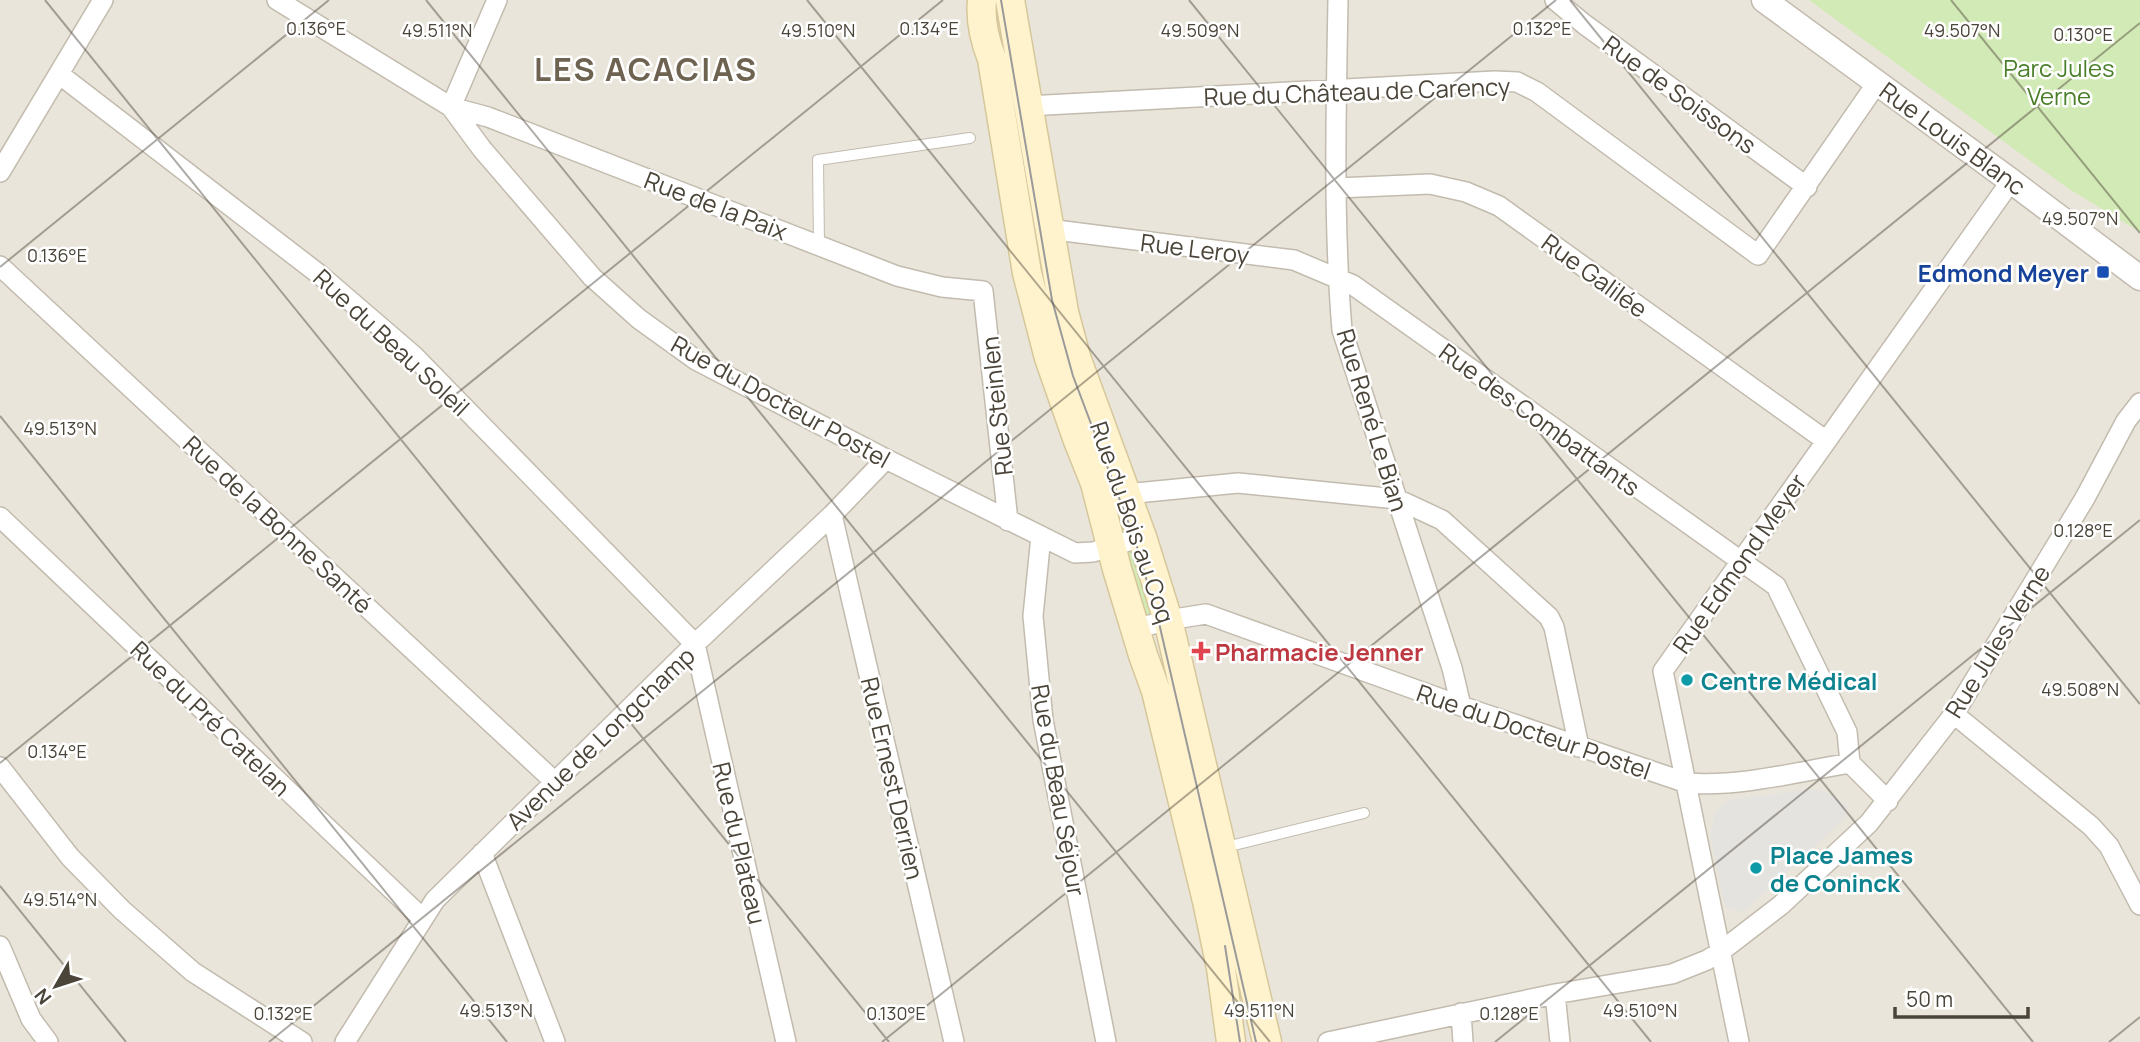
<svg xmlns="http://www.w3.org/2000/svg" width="2140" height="1042" font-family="Manrope,sans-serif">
  <rect width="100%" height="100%" fill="#f6f3ec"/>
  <path fill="#eae5da" d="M0 0H2140V1042H0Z"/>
  <path fill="#d2eab5" d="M1809 0H2140V232L2069 189Z
    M1135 550 1153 613 1142 616 1125 553Z"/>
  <path fill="#e5e3e0" d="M1813 789 1827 792 1848 807 1846 817 1747 909 1737 912 1725 907 1710 834 1715 813 1726 801 1735 799Z"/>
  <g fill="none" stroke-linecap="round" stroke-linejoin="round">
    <defs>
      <path id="service" d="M819 245 818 160 970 138
        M1222 848 1364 813"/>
      <path id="minor" d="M277 0 451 107 482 149 592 277 639 319 696 360 886 459 1075 553 1093 552 1142 537
        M497 0 451 107 488 117 897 276 942 287 983 291 1008 521
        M1338 0C1336 110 1333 221 1342 330L1452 668 1461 706
        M1555 0 1584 24 1807 187
        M59 74 320 275 413 355 695 644 786 1042
        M1027 106 1495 81 1517 82 1537 92 1758 255 1877 83
        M0 172 103 0
        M1337 188 1430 184 1466 192 1499 206 1825 440
        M1048 229 1294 260 1353 285 1776 586 1847 732 1850 763
        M0 266 555 782
        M1126 494 1238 483 1397 499 1442 520 1549 617 1554 627 1579 747
        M832 515 954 1042
        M0 517 422 918
        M1041 536 1033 616 1043 720 1106 1042
        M1135 629 1168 620 1206 614 1461 706 1687 783C1741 787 1797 772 1850 763L1888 801
        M1954 714 2091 826 2109 846 2140 905
        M0 767 70 857 122 910 193 972 302 1042
        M482 853 555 1042
        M0 946 31 1019 48 1042
        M1555 994 1560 1042
        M1461 1013 1463 1042
        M345 1042 435 900 695 644 832 515 886 459
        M1328 1042 1555 994 1672 974 1707 960 1720 952 1781 905 1869 823 1954 714 2085 498 2126 421 2140 403
        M1739 1042 1663 671 2011 181"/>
      <path id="tertiary" d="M1764 0 2011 181 2140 278"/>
      <path id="secondary" d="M982 0C980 21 984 39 992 59L1027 273 1049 358 1077 438 1095 483 1117 569 1143 655 1156 691 1207 901 1221 968 1231 1042
        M1010 0 1064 312 1076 357 1142 537 1168 620 1267 1042"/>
    </defs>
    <use href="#service" stroke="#c2bbae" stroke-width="12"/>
    <use href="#minor" stroke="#c2bbae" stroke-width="22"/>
    <use href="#tertiary" stroke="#c2bbae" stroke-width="27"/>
    <use href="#secondary" stroke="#d6c79b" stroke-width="31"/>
    <use href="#service" stroke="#fff" stroke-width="10"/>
    <use href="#minor" stroke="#fff" stroke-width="19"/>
    <use href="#tertiary" stroke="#fff" stroke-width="24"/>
    <use href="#secondary" stroke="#fff3cd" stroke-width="28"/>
    <path stroke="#9a9a9a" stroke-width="2" d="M1001 0 1052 300 1073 376 1135 540 1159 623 1256 1042
      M1225 946 1240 1042"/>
  </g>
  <path fill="none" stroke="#4b4439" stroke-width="2" stroke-opacity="0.45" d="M45 0 889 1042M426 0 1270 1042M807 0 1651 1042M1189 0 2033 1042M1570 0 2140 704M1951 0 2140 233M0 267 329 0M0 416 507 1042M0 763 943 0M0 886 126 1042M269 1042 1556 0M882 1042 2140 23M1495 1042 2140 520M2109 1042 2140 1017"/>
  <rect fill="#1a4fb4" stroke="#fff" stroke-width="2.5" x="2096" y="265" width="14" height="14" rx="3.5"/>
  <path fill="#e0444e" stroke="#fff" stroke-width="2.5" d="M1197.5 640.5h7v7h7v7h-7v7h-7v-7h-7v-7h7z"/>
  <g fill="#0f9aa8" stroke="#fff" stroke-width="2.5">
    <circle cx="1687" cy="680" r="7"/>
    <circle cx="1756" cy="868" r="7"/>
  </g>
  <g text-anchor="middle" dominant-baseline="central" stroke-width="5" stroke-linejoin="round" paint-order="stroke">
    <g font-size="24" fill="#4a7f2a" stroke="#fff">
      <text x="2059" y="67">Parc Jules<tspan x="2059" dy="28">Verne</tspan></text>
    </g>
    <g font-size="24" fill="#4b4439" stroke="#fff">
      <text transform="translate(1357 91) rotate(-2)">Rue du Château de Carency</text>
      <text transform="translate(1680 94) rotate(36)">Rue de Soissons</text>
      <text transform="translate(1953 138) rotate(36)">Rue Louis Blanc</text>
      <text transform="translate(716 205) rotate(21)">Rue de la Paix</text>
      <text transform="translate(1195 248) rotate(7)">Rue Leroy</text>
      <text transform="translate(1595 275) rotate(36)">Rue Galilée</text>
      <text transform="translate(392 342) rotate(43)">Rue du Beau Soleil</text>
      <text transform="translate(781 401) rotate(29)">Rue du Docteur Postel</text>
      <text transform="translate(996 406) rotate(-96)">Rue Steinlen</text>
      <text transform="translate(1540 419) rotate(36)">Rue des Combattants</text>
      <text transform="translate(1373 420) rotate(73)">Rue René Le Bian</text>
      <text transform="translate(1133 522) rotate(71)">Rue du Bois au Coq</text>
      <text transform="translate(278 524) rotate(43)">Rue de la Bonne Santé</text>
      <text transform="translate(1739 563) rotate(-55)">Rue Edmond Meyer</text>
      <text transform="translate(1997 641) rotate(-58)">Rue Jules Verne</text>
      <text transform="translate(211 718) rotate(44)">Rue du Pré Catelan</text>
      <text transform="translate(1534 731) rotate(19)">Rue du Docteur Postel</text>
      <text transform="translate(600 738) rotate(-44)">Avenue de Longchamp</text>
      <text transform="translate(893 778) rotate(77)">Rue Ernest Derrien</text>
      <text transform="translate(1059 790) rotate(80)">Rue du Beau Séjour</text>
      <text transform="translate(740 843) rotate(77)">Rue du Plateau</text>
    </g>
    <g font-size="24" font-weight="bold" fill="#164399" stroke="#fff" text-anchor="end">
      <text x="2089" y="272">Edmond Meyer</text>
    </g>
    <g font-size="24" font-weight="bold" fill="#be3a42" stroke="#fff" text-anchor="start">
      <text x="1215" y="651">Pharmacie Jenner</text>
    </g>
    <g font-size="24" font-weight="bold" fill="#0d838f" stroke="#fff" text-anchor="start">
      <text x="1701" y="680">Centre Médical</text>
      <text x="1770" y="854">Place James<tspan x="1770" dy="28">de Coninck</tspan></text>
    </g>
    <g font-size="32" font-weight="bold" letter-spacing="2" fill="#6e6250" stroke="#fff">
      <text x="646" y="69">LES ACACIAS</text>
    </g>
  </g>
  <g font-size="18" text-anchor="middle" fill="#4b4439" stroke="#fff" stroke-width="5" stroke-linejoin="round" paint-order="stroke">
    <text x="316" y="35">0.136°E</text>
    <text x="929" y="35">0.134°E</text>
    <text x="1542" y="35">0.132°E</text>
    <text x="437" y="37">49.511°N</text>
    <text x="818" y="37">49.510°N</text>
    <text x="1200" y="37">49.509°N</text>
    <text x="1962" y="37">49.507°N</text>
    <text x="2083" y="41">0.130°E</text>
    <text x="2080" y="225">49.507°N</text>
    <text x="57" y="262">0.136°E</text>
    <text x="60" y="435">49.513°N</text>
    <text x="2083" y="537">0.128°E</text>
    <text x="2080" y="696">49.508°N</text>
    <text x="57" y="758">0.134°E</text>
    <text x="60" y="906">49.514°N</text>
    <text x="496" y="1017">49.513°N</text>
    <text x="1259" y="1017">49.511°N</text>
    <text x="1640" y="1017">49.510°N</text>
    <text x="283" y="1020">0.132°E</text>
    <text x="896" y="1020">0.130°E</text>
    <text x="1509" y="1020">0.128°E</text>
  </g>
  <g transform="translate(56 986) rotate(231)" stroke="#ffffff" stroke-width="5" paint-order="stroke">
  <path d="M0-5L12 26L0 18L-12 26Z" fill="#4b4439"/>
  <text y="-10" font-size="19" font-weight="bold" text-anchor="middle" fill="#4b4439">N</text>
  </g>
  <path d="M1895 1007v10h133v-10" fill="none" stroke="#4b4439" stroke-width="3.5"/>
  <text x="1906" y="1007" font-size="21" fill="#4b4439" stroke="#ffffff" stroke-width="5" paint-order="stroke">50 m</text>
</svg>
